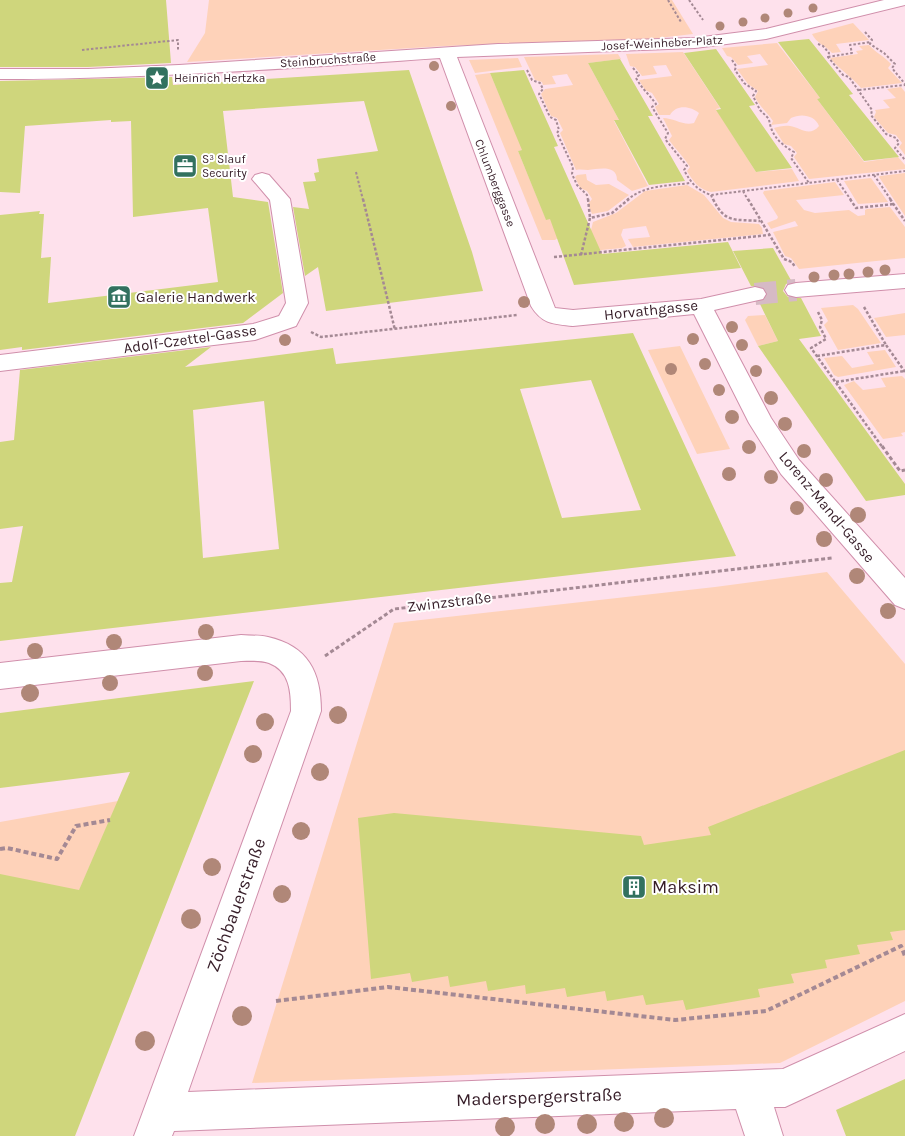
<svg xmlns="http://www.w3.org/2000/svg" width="905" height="1136" font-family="Karla,sans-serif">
  <rect width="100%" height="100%" fill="#fee1ec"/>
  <path fill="#fed2b9" d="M209 0H672L693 34 650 39 445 46 187 62 205 33Z
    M853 23 869 40 836 44 841 52 832 53C826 46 816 43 812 34Z
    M777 43 820 98 817 99 864 162 898 157 905 165V169L809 179 794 157 797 153 791 146 784 144 774 128C778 127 785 125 790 126 800 127 809 138 819 126 815 115 801 113 791 118L787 123 771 125 773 121C767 112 760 107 755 97L758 91 748 84 737 69 768 65 760 54 747 56 753 63 738 65 731 57 727 56 722 48Z
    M869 45C876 53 884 56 891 64L888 68 902 83 861 88C851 76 840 70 830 58L858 54 856 51 863 50 859 46Z
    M683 52 720 108 716 109 756 172 792 169 799 181 711 192C698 189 693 181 687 171L690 167C684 157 676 150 669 140L672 136 663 118C674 118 683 126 694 123L699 113C691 106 676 104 670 115H659L655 107 659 104 652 93 645 90 639 80 672 76 666 65 653 66 657 74 642 76 635 67 630 66 626 54Z
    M618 54 621 59 588 63 619 120 614 121 648 186 632 191 617 180C617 164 598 169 588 170 584 170 581 169 576 170L560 133 563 130 557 118 551 116 541 94 545 89 573 85 567 74 552 76 556 84 543 85 542 82 535 80 524 57Z
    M518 58 522 67 475 73 469 60Z
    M490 73 523 150 518 151 546 219H551L559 237 555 240H542L475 75Z
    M901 87 905 92V155L899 147 902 143 896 135 888 133 874 117 876 112 875 110 890 108 883 100 896 98 887 89Z
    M905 173V216L879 177 880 176Z
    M586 174 587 180 596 185 609 184 629 195 608 211 592 214 588 204 592 199 587 191 580 188 575 177 577 175Z
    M871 178 888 202 858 204 844 181Z
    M835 182 844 195 796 200 804 210 815 213 849 210 858 216 865 215V210L867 209 890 207 905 227V258L799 269 791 258 785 256 773 232 798 226 795 221 771 229 767 223 777 219 778 217 763 193 764 191Z
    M687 185 704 195 723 218 731 222 759 224 762 228 763 234 633 247 628 239 650 237 646 226 623 229 621 235 626 246 622 248 591 251 587 246 593 222 616 213 645 191Z
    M853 305 858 309 881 343 838 350 824 325 828 321 821 308Z
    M905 313V335L886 337 874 318Z
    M765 315 778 341 758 346 745 320 748 316Z
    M680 346 730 449 697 454 648 350Z
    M885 350 896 367 838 377 834 375 824 358 842 356 852 368 874 364 867 352Z
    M902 376 905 379V432L901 433 903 436 883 439 844 385 854 381 863 390 886 387 881 378Z
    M827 572 905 664V1001L780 1063 252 1083 394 623 715 587Z
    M118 801 45 969 0 910V822Z"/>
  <path fill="#cfd67c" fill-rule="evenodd" d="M0 0H166L171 63 88 67H0Z
    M809 39 853 94 849 95 899 157 864 161 817 99 820 98 778 42Z
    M716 49 755 105 749 106 792 168 756 172 716 110 721 109 684 53Z
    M620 59 653 116H648L685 181 649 185 614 120H619L588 63Z
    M409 70 472 252 483 291 326 311 318 267 305 276 293 207 309 209 303 182 316 181 314 173 319 172 317 159 378 151 364 101 223 111 233 197 268 202 283 293 243 323 22 350V347L0 350V215L40 211 39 214H44L41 258 51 257 48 303 218 282 208 208 133 217 131 121 111 122V120L25 126 20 193 0 192V81L172 77 173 85Z
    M524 70 558 146 554 147 602 254 728 242 741 268 574 285 550 219 546 220 518 151 522 150 490 73Z
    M773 248 792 282 786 284 783 291 788 297 801 298 821 336 799 339 905 484V495L866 501 758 346 778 341 759 302 765 300 768 293 763 287 751 286 733 251Z
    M633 333 736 556 0 641V583L12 582 23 526 0 529V442L14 440 20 370 211 347 185 367 333 348 336 364ZM591 380 641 510 562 518 520 389ZM264 401 279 549 203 558 193 410Z
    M254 681 75 1136H0V874L79 890 130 772 0 788V713Z
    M905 750V930L890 932 893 940 857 945 860 954 825 960 827 968 791 974 794 983 758 989 760 997 686 1010 683 1000 646 1005 643 995 607 1001 605 991 567 997 565 988 526 994 525 985 488 991 486 981 450 987 448 976 412 982 410 973 371 979 358 818 394 813 641 836 644 845 711 835 708 827Z
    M905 1079V1136H846L836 1110Z"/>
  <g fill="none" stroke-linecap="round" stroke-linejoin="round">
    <path stroke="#d6bac5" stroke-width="22" stroke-dasharray="22 11" stroke-linecap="butt" d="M755 294 796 290"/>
    <defs>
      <path id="street" d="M884 0H905V5L766 39 695 48 457 57 555 308 573 310 701 299 755 287 763 289 766 294 763 299 714 310 771 418 799 460 905 578V609L895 605 781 474 749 423 694 314 573 326C553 324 542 324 531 306L440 58C293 68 147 79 0 79V69H88L179 65 498 44 695 38 766 29Z
        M262 173 269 175 290 199 308 303 296 326 255 340 0 371V355L253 324 279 316 286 303 270 200 252 179 255 175Z
        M905 274V288L796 297 788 295 785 290 788 285 796 283Z
        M241 635C250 636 259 635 268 637 308 646 321 672 321 711L188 1092 783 1069 905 1014V1051L798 1101 785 1107H774L783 1136H745L736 1109 174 1131 172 1136H134L291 711C291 692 290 671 269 663 261 660 250 661 241 661L0 689V663Z"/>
    </defs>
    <use href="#street" stroke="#d08fab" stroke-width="2"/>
    <path stroke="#a48994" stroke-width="2" stroke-dasharray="2.5 2" stroke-linecap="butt" d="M668 0 681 22
      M689 0 703 20
      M865 32 872 40 870 44 884 53 895 64 892 68 905 84
      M818 44 823 46 829 53 828 57 843 75 849 77 872 110 871 115 886 134 896 138 899 143 895 148 905 160
      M82 50 178 40V50
      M828 57 852 53 850 45 871 42
      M732 60 736 66 735 70 744 83 756 91 753 96 760 110 769 119C771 135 780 144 794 152L791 158 809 183
      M633 68 639 75 636 78C642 89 649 94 656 104L652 107 668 133 665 139 687 166 684 170C691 183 697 190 711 195L905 171
      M527 70 532 80 540 83 543 89 539 94 550 117 556 120 559 130 557 133 573 167 572 174 577 185 587 195 588 200
      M859 90 905 85
      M356 172 363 200
      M874 175 891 200
      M837 180 851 200
      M743 191 748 200
      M711 195 713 200
      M627 200C645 185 667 186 690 183"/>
    <path stroke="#a48994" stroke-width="2.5" stroke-dasharray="3 2" stroke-linecap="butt" d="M363 199 395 330
      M588 199 590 218
      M713 199C725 224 735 219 760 221
      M748 199 784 259 792 262 795 267
      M850 199 856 208 894 204
      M890 199 905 221
      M581 255 590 218 612 213 629 199
      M554 257 769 235
      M864 307 886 345
      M818 312 822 320 820 327 826 339 811 348 883 448
      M311 332 321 337 517 315
      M817 356 886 345 905 372
      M836 382 904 371"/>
    <path stroke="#a48994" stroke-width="3" stroke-dasharray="4 2.5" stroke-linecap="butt" d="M882 446 900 471 905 470
      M325 656 394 609 832 558"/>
    <path stroke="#a48994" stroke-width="4" stroke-dasharray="5 3" stroke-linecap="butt" d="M0 849 7 848 57 859 76 826 110 820
      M276 1001 388 987 675 1020 766 1011 901 946 905 956"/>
    <use href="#street" fill="#fff" fill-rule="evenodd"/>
  </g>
  <g fill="#b08778">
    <circle cx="813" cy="8" r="4.5"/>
    <circle cx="788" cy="13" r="4.5"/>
    <circle cx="765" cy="18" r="4.5"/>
    <circle cx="743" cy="22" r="4.5"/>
    <circle cx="720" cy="26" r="4.5"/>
    <circle cx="434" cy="66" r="5"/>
    <circle cx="451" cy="106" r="5"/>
    <circle cx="885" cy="270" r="5.5"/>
    <circle cx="868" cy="272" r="5.5"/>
    <circle cx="849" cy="274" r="5.5"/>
    <circle cx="834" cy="275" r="5.5"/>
    <circle cx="814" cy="277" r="5.5"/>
    <circle cx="524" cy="302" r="6"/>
    <circle cx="732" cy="327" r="6"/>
    <circle cx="693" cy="339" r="6"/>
    <circle cx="285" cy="340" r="6"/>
    <circle cx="742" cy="345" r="6"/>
    <circle cx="705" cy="364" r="6"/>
    <circle cx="671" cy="369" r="6"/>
    <circle cx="756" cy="371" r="6"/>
    <circle cx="719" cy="390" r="6"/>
    <circle cx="771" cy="398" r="7"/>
    <circle cx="732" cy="417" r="7"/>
    <circle cx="785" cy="424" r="7"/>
    <circle cx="749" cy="447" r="7"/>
    <circle cx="804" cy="451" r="7"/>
    <circle cx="729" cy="474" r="7"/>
    <circle cx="771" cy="477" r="7"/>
    <circle cx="826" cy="480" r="7"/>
    <circle cx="797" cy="508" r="7"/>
    <circle cx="858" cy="515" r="8"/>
    <circle cx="824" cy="539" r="8"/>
    <circle cx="857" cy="576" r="8"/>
    <circle cx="888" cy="611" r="8"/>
    <circle cx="206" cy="632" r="8"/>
    <circle cx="114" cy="642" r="8"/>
    <circle cx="35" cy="651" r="8"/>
    <circle cx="205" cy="673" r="8"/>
    <circle cx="110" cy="683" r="8"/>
    <circle cx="30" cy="693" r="9"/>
    <circle cx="338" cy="715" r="9"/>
    <circle cx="265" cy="722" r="9"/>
    <circle cx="253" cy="754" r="9"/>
    <circle cx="320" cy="772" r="9"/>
    <circle cx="301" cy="831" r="9"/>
    <circle cx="212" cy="867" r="9"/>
    <circle cx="282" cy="894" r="9"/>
    <circle cx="191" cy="919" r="10"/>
    <circle cx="242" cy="1016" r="10"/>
    <circle cx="145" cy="1041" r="10"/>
    <circle cx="664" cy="1118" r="10"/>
    <circle cx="624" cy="1122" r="10"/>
    <circle cx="545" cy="1124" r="10"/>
    <circle cx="587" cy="1124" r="10"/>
    <circle cx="505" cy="1127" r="10"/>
  </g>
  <defs>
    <symbol id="sight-square" viewBox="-11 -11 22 22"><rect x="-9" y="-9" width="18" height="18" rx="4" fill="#32715f" stroke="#fff"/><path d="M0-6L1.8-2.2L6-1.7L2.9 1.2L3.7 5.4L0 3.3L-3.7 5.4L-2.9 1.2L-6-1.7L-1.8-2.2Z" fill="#fff"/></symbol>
    <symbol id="office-square" viewBox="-11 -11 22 22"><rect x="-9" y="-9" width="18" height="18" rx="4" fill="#32715f" stroke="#fff"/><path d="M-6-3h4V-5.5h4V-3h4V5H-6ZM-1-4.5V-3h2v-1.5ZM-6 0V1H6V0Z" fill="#fff"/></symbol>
    <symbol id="museum-square" viewBox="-11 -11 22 22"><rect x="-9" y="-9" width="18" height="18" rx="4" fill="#32715f" stroke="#fff"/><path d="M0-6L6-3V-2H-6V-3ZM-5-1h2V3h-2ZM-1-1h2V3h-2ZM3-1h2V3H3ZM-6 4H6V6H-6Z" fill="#fff"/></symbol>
    <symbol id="building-square" viewBox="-11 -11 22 22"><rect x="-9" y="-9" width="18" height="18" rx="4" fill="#32715f" stroke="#fff"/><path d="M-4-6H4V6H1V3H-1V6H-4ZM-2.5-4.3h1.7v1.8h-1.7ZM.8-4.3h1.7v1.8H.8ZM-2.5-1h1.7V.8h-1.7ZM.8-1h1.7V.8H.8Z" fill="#fff"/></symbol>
  </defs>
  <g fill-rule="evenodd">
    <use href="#sight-square" x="143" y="64" width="28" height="28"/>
    <use href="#office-square" x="171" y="152" width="28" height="28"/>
    <use href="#museum-square" x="105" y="283" width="28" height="28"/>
    <use href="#building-square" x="620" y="873" width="28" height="28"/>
  </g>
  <g text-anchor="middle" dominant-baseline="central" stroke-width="4" stroke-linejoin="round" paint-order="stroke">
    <g font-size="12" fill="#361d28" stroke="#fff">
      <text transform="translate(662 43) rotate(-3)">Josef-Weinheber-Platz</text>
      <text transform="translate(328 60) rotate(-4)">Steinbruchstraße</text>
      <text transform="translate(495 183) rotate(69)">Chlumberggasse</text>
    </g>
    <g font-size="12" fill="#361d28" stroke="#fff" text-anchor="start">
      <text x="174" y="78">Heinrich Hertzka</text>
      <text x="202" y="159">S³ Slauf<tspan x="202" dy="14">Security</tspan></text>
    </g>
    <g font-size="15" fill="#361d28" stroke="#fff" text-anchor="start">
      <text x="136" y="297">Galerie Handwerk</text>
    </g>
    <g font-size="15" fill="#361d28" stroke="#fff">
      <text transform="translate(651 310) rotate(-6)">Horvathgasse</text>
      <text transform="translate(190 339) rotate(-8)">Adolf-Czettel-Gasse</text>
      <text transform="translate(827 507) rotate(50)">Lorenz-Mandl-Gasse</text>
      <text transform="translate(449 602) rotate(-7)">Zwinzstraße</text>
    </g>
    <g font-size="18" fill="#361d28" stroke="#fff" text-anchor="start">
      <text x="652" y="887">Maksim</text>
    </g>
    <g font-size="18" fill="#361d28" stroke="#fff">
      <text transform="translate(236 905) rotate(-70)">Zöchbauerstraße</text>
      <text transform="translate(539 1097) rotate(-2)">Maderspergerstraße</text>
    </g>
  </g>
</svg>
